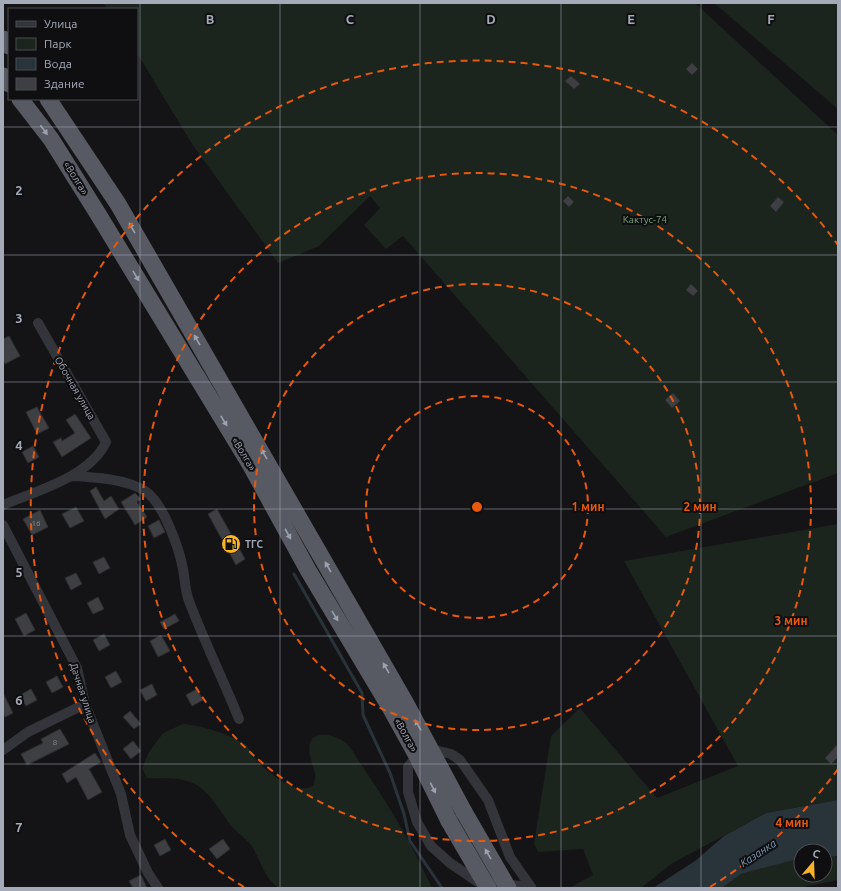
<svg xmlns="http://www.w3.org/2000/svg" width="841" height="891" font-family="Ubuntu,sans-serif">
  <rect width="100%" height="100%" fill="#141416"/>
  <path fill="#1b241d" d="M103 3H695L838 135V473L666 537 403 236 386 249 364 225 380 208 370 196 319 246 278 263 192 144 137 53V9H108Z
    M714 3H838V109Z
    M838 524V800L766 813 671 864 641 888H569L593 875 583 849 538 852 534 844 551 736 580 708 657 798 738 766 624 561Z
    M183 724C200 725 233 735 247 746 251 750 253 757 257 761 269 773 296 796 313 786 314 782 316 778 315 774 313 764 305 748 312 739 320 730 339 737 346 743 352 748 356 757 360 763 386 800 414 847 432 888H279C263 877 261 860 251 845 246 839 239 834 233 828 219 811 209 787 187 781 175 777 159 779 147 778L142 768 149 752 163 733Z
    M838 856V880L799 888H722L741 874 796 859H801V875H825V857Z"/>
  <path fill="#29333a" d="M838 800V856L825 857V851H801V858L741 874 722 888H653L695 861 724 836 766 813Z"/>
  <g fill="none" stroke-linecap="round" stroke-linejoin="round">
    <path stroke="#29333a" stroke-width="3" d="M294 574 362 693 363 715 390 773 404 814 410 841 442 888"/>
  </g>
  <path fill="#3e3f43" stroke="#2d2d32" d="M692 63 698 69 692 75 686 69Z
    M571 76 580 84 574 89 565 81Z
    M568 196 574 202 569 207 563 201Z
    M778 197 784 202 776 212 770 206Z
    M691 284 698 291 693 296 686 290Z
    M9 336 20 356 5 364 3 359V339Z
    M673 393 680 401 672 408 665 400Z
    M37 407 49 428 37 434 26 412Z
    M75 414 91 438 62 457 53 442 61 438 62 441 75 433 66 420Z
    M33 446 39 457 28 463 22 452Z
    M96 487 104 501 111 496 119 509 105 519 90 491Z
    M135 493 141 499 137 502 147 517 135 525 121 502Z
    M76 507 84 521 70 528 62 514Z
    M217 509 245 559 236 565 208 514Z
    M40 510 48 527 32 535 23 519Z
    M159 520 165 532 154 538 148 526Z
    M104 557 110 568 99 574 93 562Z
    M76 573 82 584 71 590 65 578Z
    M98 597 104 609 93 614 87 603Z
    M26 613 35 630 24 636 15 619Z
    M175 614 179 621 164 629 160 622Z
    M104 634 110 645 99 651 93 640Z
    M161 635 170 651 158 657 150 641Z
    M116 671 122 682 111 688 105 677Z
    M57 676 63 687 52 693 46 682Z
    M152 684 157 695 146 701 140 690Z
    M31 689 37 700 26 706 20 695Z
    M197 689 203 700 192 706 186 695Z
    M3 693 13 713 5 717 3 712Z
    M130 711 141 724 134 729 123 717Z
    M60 729 69 744 27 765 21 754 43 743 41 739Z
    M133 741 141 751 131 759 123 749Z
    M838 744V757L831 764 825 758Z
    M95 753 101 762 89 769 102 792 88 800 76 777 67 783 62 774Z
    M165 839 171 850 160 856 154 845Z
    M223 839 230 849 217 859 209 849Z
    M141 875 147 888H133L129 881Z"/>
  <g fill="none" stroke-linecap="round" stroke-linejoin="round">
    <path stroke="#34353b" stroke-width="10" d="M72 476C93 477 127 479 145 491 163 502 179 548 183 569 185 579 185 591 189 601 204 641 223 679 239 719
      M3 505C36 491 90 477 106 442L38 323
      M3 525 77 668 85 704 121 794 130 835 148 873 158 888
      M431 749 451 754 460 760 488 800 510 857 531 887
      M3 750 28 732 85 704
      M417 756 408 767V792L417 822 431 846 450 863 478 882 531 887"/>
    <path stroke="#585a63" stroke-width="17" d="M3 39 9 46
      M3 76 9 84
      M20 99 51 139 98 214 250 464 308 570 391 709 417 756 449 821
      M48 99 118 204 405 702 464 812"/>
    <path stroke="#585a63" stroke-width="17" d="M464 812 508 888
      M449 821 488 888"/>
  </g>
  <defs><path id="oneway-solid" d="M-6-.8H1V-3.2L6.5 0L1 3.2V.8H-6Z"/></defs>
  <g fill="#9ca2af">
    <use href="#oneway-solid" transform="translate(44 130) rotate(53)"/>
    <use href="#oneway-solid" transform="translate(132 228) rotate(-120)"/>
    <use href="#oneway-solid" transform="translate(136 276) rotate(59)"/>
    <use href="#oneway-solid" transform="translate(197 340) rotate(-120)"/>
    <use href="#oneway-solid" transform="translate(224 421) rotate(58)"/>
    <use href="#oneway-solid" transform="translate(264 454) rotate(-120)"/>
    <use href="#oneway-solid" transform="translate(288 534) rotate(61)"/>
    <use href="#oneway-solid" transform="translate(328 567) rotate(-120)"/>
    <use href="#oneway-solid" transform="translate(335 616) rotate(59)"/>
    <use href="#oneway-solid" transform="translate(386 668) rotate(-120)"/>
    <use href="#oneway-solid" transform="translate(418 725) rotate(-119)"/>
    <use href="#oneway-solid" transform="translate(433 788) rotate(64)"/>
    <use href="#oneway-solid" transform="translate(488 854) rotate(-120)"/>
  </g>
  <path fill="none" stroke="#a4aab7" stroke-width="1" stroke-opacity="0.55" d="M140 3V888M280 3V888M420 3V888M561 3V888M701 3V888M3 127H838M3 255H838M3 382H838M3 509H838M3 636H838M3 764H838"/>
  <g fill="none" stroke="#e8590c" stroke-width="2" stroke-dasharray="7 5">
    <circle cx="477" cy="507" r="111"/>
    <circle cx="477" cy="507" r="223"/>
    <circle cx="477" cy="507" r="334"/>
    <path d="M838 769A446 446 0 0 1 710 887M244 887A446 446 0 1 1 838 245"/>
  </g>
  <defs>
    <symbol id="fuel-disc" viewBox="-11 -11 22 22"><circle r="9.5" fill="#fcb325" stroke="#0f0f11"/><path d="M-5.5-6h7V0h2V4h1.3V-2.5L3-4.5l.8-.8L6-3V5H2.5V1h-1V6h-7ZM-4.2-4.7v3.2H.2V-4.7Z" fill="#111"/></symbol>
  </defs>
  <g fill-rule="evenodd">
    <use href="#fuel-disc" x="220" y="533" width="22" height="22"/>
  </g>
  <g text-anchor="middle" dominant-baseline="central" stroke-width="4" stroke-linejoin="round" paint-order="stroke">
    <g font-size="8" fill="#8a8f9a">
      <text x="36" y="523">16</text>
      <text x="55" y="742">8</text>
    </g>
    <g font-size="10" fill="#a4aab7" stroke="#0f0f11">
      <text transform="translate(76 178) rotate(58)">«Волга»</text>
      <text transform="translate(75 388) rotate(60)">Обочная улица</text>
      <text transform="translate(244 454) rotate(59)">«Волга»</text>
      <text transform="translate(83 693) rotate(72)">Дачная улица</text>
      <text transform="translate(406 735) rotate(61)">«Волга»</text>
    </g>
    <g font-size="10" fill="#7aa37d" stroke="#0f0f11">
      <text x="645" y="219">Кактус-74</text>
    </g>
    <g font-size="10" font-weight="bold" fill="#a4aab7" stroke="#0f0f11" text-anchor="start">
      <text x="245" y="544">ТГС</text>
    </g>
    <g font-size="11" font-style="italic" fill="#7999b4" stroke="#0f0f11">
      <text transform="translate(758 853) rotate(-33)">Казанка</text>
    </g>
  </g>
  <g font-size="13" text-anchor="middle" font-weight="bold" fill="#a4aab7" stroke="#0f0f11" stroke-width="4" stroke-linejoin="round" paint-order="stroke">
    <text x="210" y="24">B</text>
    <text x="350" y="24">C</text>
    <text x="491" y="24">D</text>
    <text x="631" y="24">E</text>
    <text x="771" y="24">F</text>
    <text x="19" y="195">2</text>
    <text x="19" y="323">3</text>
    <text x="19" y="450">4</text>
    <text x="19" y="577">5</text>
    <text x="19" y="705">6</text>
    <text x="19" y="832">7</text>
  </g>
  <circle cx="477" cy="507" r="6" fill="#e8590c" stroke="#0f0f11" stroke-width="2"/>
  <g font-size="12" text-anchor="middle" font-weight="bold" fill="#e8590c" stroke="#0f0f11" stroke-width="4" stroke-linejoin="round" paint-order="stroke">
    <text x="588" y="511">1 мин</text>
    <text x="700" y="511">2 мин</text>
    <text x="791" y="625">3 мин</text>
    <text x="792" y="827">4 мин</text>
  </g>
  <rect width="841" height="891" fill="none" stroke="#a4aab7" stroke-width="8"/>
  <rect x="8" y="8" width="130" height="92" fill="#0f0f11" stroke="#4b4d53"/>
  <rect x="16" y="21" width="20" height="6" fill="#34353b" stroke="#4b4d53"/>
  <text x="44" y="28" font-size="12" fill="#a4aab7">Улица</text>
  <rect x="16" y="38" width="20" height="12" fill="#1b241d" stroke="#4b4d53"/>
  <text x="44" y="48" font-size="12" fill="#a4aab7">Парк</text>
  <rect x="16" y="58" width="20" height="12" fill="#29333a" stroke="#4b4d53"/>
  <text x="44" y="68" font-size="12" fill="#a4aab7">Вода</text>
  <rect x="16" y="78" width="20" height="12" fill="#3e3f43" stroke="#4b4d53"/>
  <text x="44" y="88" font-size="12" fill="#a4aab7">Здание</text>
  <g transform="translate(813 863) rotate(19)"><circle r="19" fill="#0f0f11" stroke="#4b4d53"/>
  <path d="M0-3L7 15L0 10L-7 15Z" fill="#fcb325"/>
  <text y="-6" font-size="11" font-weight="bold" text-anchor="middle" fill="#a4aab7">С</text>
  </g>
</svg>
